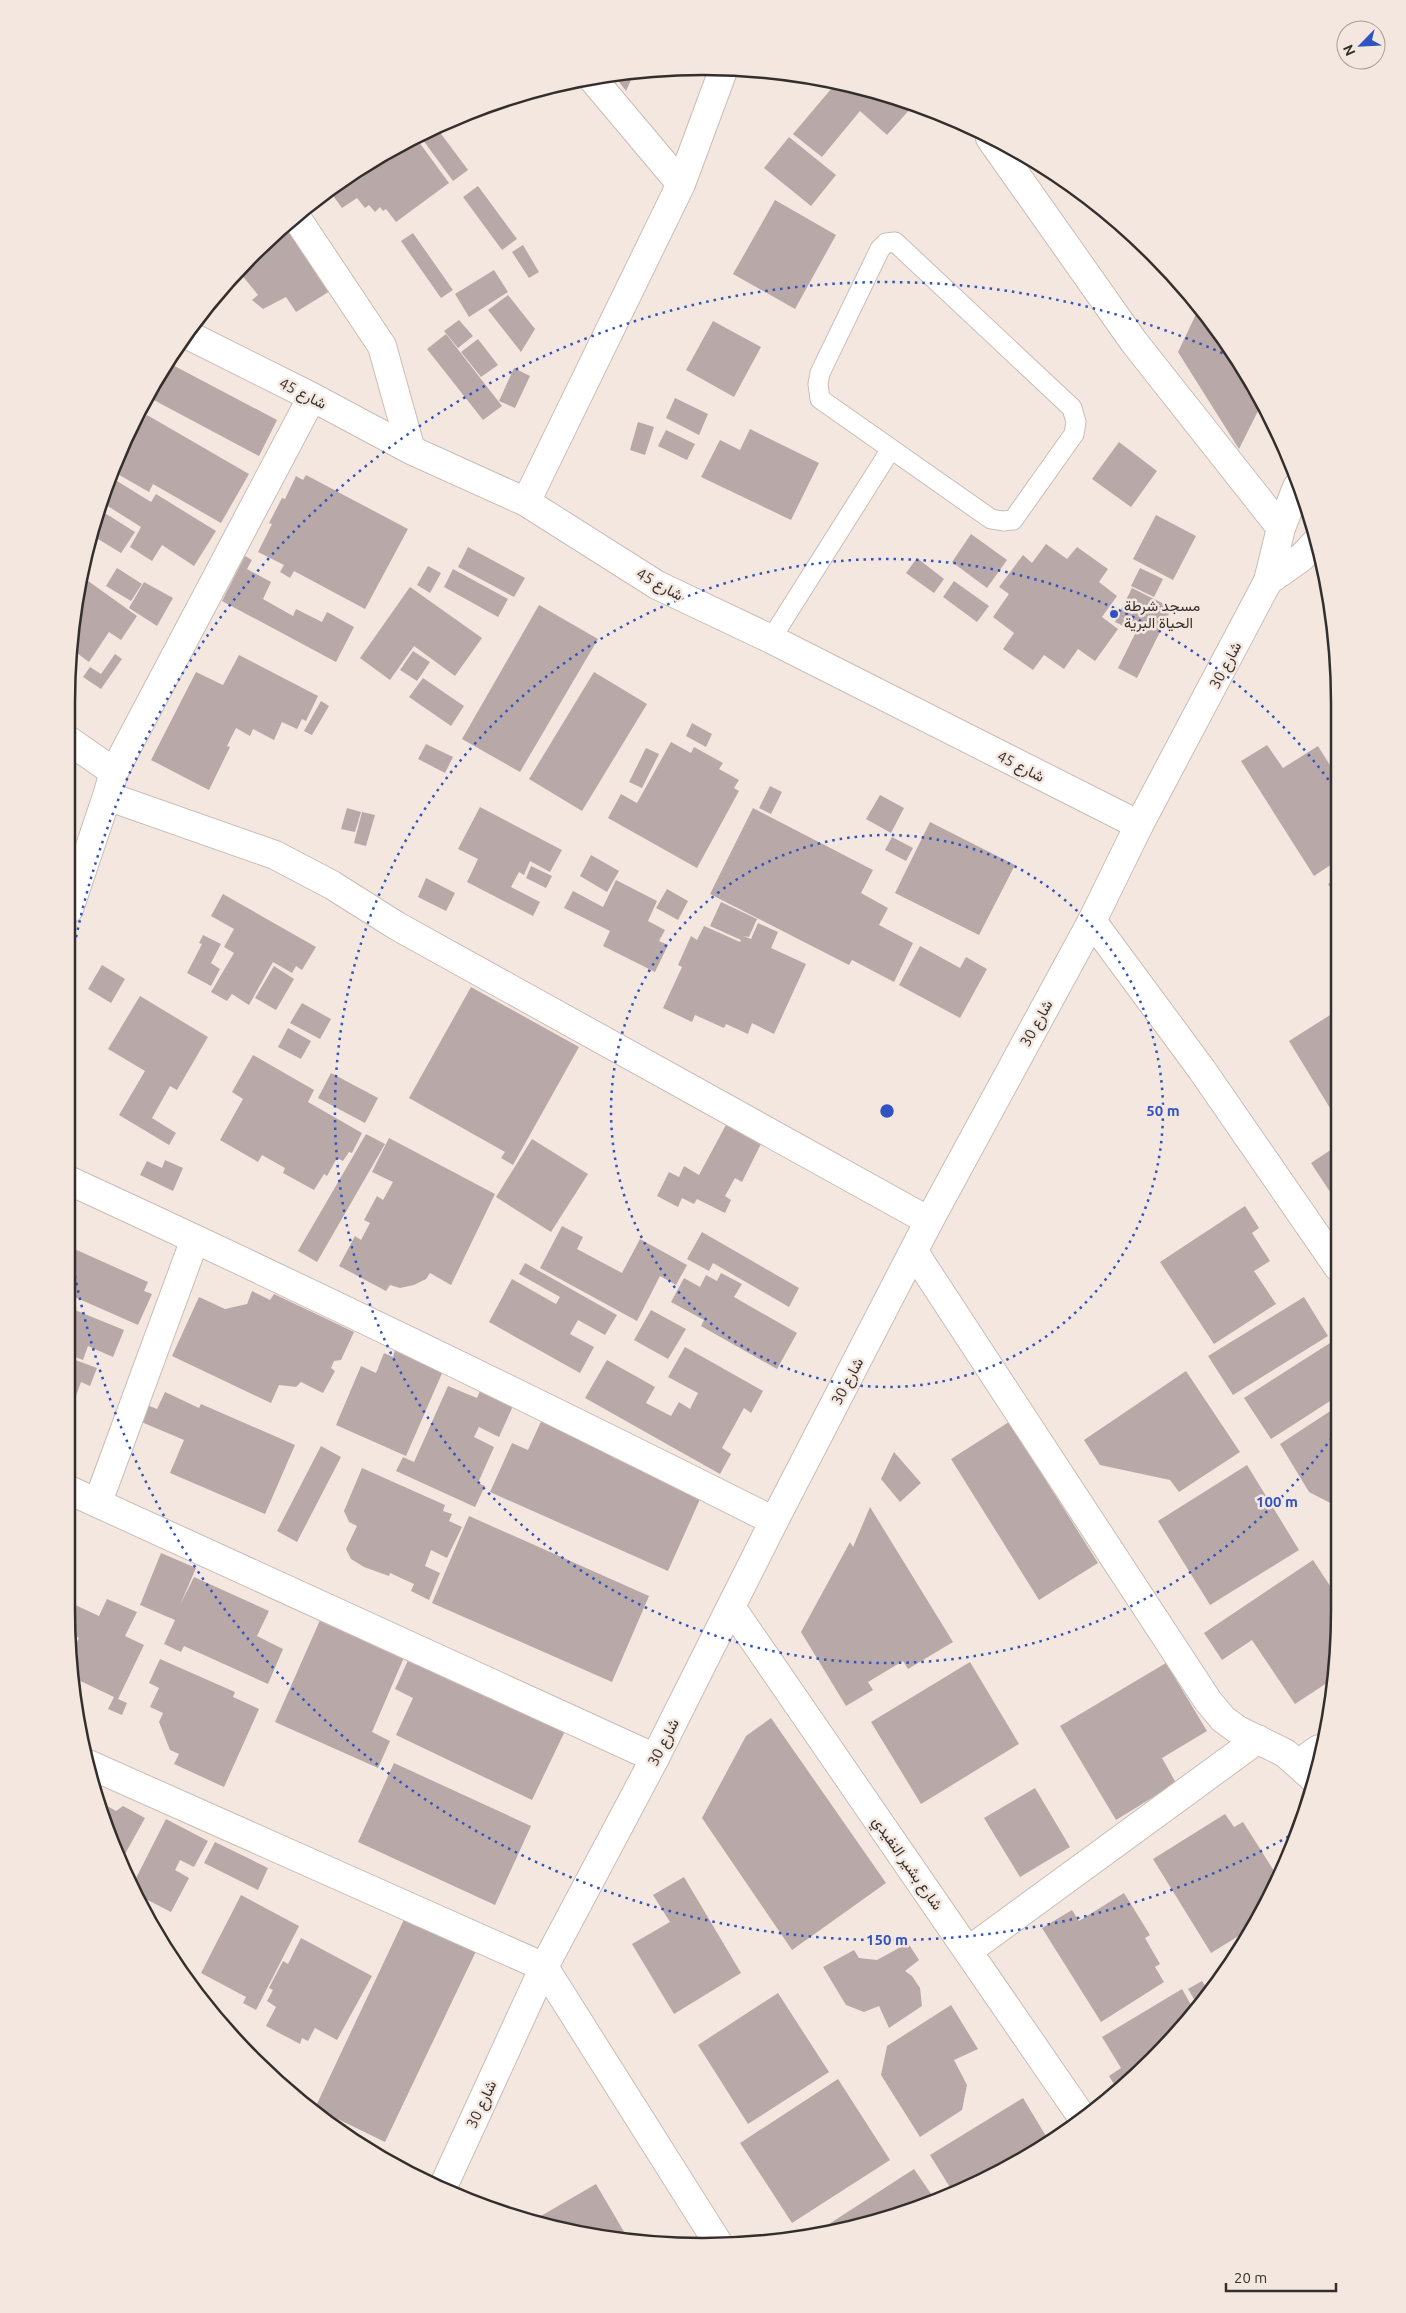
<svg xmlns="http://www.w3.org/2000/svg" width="1406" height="2313" font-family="Ubuntu,Vazirmatn,sans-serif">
  <rect width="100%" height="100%" fill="#f4e7df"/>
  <path fill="#b8a9a8" d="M634 73 626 91 614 75 628 74Z
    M837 82 901 101 910 109 887 135 860 111 822 157 793 134Z
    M436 127 468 170 453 181 420 136Z
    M789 137 836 175 811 206 764 168Z
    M416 138 449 183 396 222 386 209 383 211 380 207 375 212 369 205 365 208 357 198 342 208 329 190 349 173Z
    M478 186 517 239 502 250 463 197Z
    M775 200 836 235 795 309 733 274Z
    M289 223 335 288 296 312 286 297 263 309 252 300 258 295 241 274 227 284 253 253Z
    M413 233 453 290 441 298 401 241Z
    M523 245 539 272 529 278 512 252Z
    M494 270 508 292 469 317 455 294Z
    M508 295 535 329 521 352 488 310Z
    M1199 308 1255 385 1262 403 1239 449 1178 352Z
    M459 320 473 336 458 348 444 331Z
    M713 321 761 347 734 397 686 370Z
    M446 334 502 406 483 420 427 349Z
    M478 339 498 365 481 377 461 352Z
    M167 362 277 420 259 456 150 398Z
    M514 368 530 376 515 408 499 401Z
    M675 398 708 414 699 435 666 418Z
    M147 415 249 474 221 523 153 484 149 492 114 472Z
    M638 422 654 427 645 455 630 450Z
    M750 429 819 463 791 520 701 477 720 440 740 450Z
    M666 430 695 444 687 460 658 446Z
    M1119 442 1157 471 1131 507 1092 479Z
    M306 475 408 529 365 609 294 571 290 578 280 572 284 565 258 552 272 524 269 523 282 498 285 499 296 476 303 480Z
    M117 481 151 502 156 494 216 531 194 566 162 545 152 561 130 547 141 527 103 503Z
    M100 510 135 532 121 553 93 536Z
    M1156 515 1196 536 1173 580 1133 559Z
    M971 534 1007 560 987 588 952 562Z
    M1046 544 1067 559 1077 547 1108 569 1099 582 1117 596 1102 617 1118 629 1095 661 1078 649 1064 669 1044 655 1033 670 1003 649 1014 633 993 617 1009 594 999 587 1023 555 1032 563Z
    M468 547 525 578 514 597 458 567Z
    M245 556 252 560 247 569 271 582 263 599 293 616 296 609 322 622 327 612 354 627 336 662 222 601Z
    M917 558 944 579 934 593 906 573Z
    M428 566 441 573 430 593 417 585Z
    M117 568 142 584 131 601 106 586Z
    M1140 568 1163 579 1154 597 1131 586Z
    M453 569 508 599 498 617 444 587Z
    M84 578 137 616 121 640 109 632 89 662 70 648Z
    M954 581 989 606 977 622 943 597Z
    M144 582 173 598 157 626 129 608Z
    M410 587 482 638 455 676 414 646 390 680 360 658Z
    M1132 588 1172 608 1137 678 1118 668 1136 632 1115 622Z
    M539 605 598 639 520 772 462 739Z
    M413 651 430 662 417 681 400 670Z
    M115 654 122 659 101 689 83 677 90 667 101 674Z
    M239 655 318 696 306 721 302 719 297 729 282 722 274 740 253 729 250 736 236 728 227 746 230 747 209 790 151 760 196 672 223 685Z
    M594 672 647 704 582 811 529 779Z
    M68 673 75 678 68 688Z
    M423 678 464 706 451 726 409 697Z
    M321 701 329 706 312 735 304 731Z
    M692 723 712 734 706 747 686 736Z
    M671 742 691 753 694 747 723 763 719 769 739 780 734 788 739 791 697 868 608 818 621 794 637 803Z
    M426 744 453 757 445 773 418 759Z
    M1267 745 1283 768 1318 746 1338 778V860L1314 876 1241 761Z
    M646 748 659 754 642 788 629 782Z
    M770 786 782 792 771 814 759 808Z
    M880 795 904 808 891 833 866 819Z
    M480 807 562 850 550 872 530 861 524 875 519 872 511 887 540 902 533 916 467 882 478 859 458 849Z
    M347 808 361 812 355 832 341 829Z
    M753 808 873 870 861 893 888 908 879 925 913 943 894 982 852 960 849 965 710 894Z
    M362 812 375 815 366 846 354 843Z
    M930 822 1015 865 979 935 895 893Z
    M892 837 913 848 906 861 885 850Z
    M591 855 619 871 607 892 580 876Z
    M531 866 552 876 546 888 526 878Z
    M1338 877V899L1328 884Z
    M426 878 455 893 446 911 418 897Z
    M616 880 657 901 648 921 665 930 659 941 668 945 655 972 603 946 610 931 564 908 573 891 603 907Z
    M667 889 688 901 678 920 656 908Z
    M223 894 316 947 302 970 296 966 292 973 273 962 249 1005 232 994 227 1001 211 992 234 953 224 947 234 929 211 916Z
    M721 902 757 919 749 937 743 936 751 939 758 923 778 932 771 948 806 964 774 1034 752 1023 748 1034 726 1024 724 1028 695 1015 692 1022 663 1008 682 967 678 965 691 936 697 940 704 926 740 942 741 940 710 926Z
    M203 935 221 944 211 963 220 969 211 986 187 973 202 944 199 943Z
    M920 946 960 968 966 957 987 969 960 1018 899 985Z
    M102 965 125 979 111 1003 88 989Z
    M274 966 294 979 276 1010 255 998Z
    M471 987 579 1047 513 1165 501 1158 505 1152 409 1098Z
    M140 996 208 1037 177 1090 170 1086 152 1118 176 1133 169 1145 119 1115 145 1071 108 1049Z
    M302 1003 331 1019 320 1039 290 1023Z
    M1338 1010V1116L1336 1118 1289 1041Z
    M288 1028 311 1041 301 1059 278 1047Z
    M253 1055 314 1090 308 1102 362 1133 352 1153 349 1152 343 1161 337 1158 327 1176 324 1174 314 1190 283 1173 285 1168 262 1155 258 1162 220 1140 243 1099 232 1092Z
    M331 1073 378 1098 365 1123 318 1098Z
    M727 1123 762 1142 742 1182 735 1178 725 1196 731 1200 725 1213 697 1199 694 1204 682 1198 678 1207 657 1196 669 1172 679 1177 684 1166 699 1175Z
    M366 1134 385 1144 317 1262 298 1251Z
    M389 1138 495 1194 451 1285 430 1273 426 1279 414 1285 400 1288 390 1285 386 1291 339 1266 355 1236 361 1240 370 1223 364 1220 377 1196 383 1200 393 1182 372 1172Z
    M532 1139 588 1174 551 1232 496 1197Z
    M1338 1145V1204L1311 1163Z
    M165 1160 183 1168 173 1191 140 1175 147 1161 162 1168Z
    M1245 1206 1259 1228 1252 1233 1270 1261 1254 1271 1276 1304 1214 1344 1160 1262Z
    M562 1226 583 1237 577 1249 622 1273 640 1239 687 1265 676 1285 660 1276 637 1321 540 1268Z
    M702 1232 799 1288 789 1307 713 1263 709 1271 687 1259Z
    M70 1247 148 1282 144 1291 152 1294 138 1325 70 1295Z
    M525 1263 617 1315 605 1335 578 1320 570 1334 594 1347 580 1373 489 1322 512 1279 556 1304 560 1297 519 1274Z
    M721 1273 742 1284 734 1297 797 1333 777 1369 701 1326 704 1320 671 1302 684 1278 700 1287 706 1275 717 1281Z
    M252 1291 270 1300 274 1294 354 1332 341 1360 334 1361 331 1368 335 1371 323 1393 301 1382 296 1387 279 1385 271 1403 172 1356 199 1297 225 1309 247 1304Z
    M1304 1297 1328 1336 1233 1395 1208 1356Z
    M70 1308 124 1330 113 1357 88 1346 83 1360 70 1355 73 1340 70 1339Z
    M651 1310 686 1329 668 1359 634 1340Z
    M1330 1343 1338 1355V1396L1271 1439 1244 1398Z
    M685 1347 763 1391 751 1413 744 1408 722 1448 731 1454 720 1474 585 1398 607 1360 655 1387 646 1403 671 1416 679 1402 690 1409 698 1393 668 1377Z
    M395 1350 443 1371 406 1456 336 1425 361 1366 376 1373 384 1353 393 1357Z
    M70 1358 97 1368 90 1386 81 1382 71 1410Z
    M1186 1371 1240 1452 1179 1492 1170 1480 1100 1465 1084 1440Z
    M448 1386 477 1398 480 1391 513 1406 499 1437 479 1427 474 1437 494 1447 478 1483 485 1486 475 1507 396 1471 403 1457 414 1462Z
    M165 1392 199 1408 201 1404 295 1445 265 1514 170 1473 184 1440 139 1421 147 1405 157 1409Z
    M1338 1406V1507L1309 1492 1280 1444Z
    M544 1415 616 1448 612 1457 701 1497 668 1571 490 1492 512 1443 528 1450Z
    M1009 1422 1098 1563 1039 1600 951 1459Z
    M321 1446 341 1457 297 1542 277 1531Z
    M894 1452 921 1483 900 1502 881 1479Z
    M1247 1465 1299 1550 1210 1605 1158 1521Z
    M362 1468 445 1505 443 1511 452 1514 449 1521 462 1527 447 1558 431 1550 425 1566 440 1573 429 1600 411 1591 414 1584 390 1573 389 1576 364 1567 351 1559 346 1549 357 1526 349 1522 344 1511Z
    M870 1507 953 1642 908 1669 903 1661 868 1682 873 1690 846 1706 801 1632 850 1542 853 1547Z
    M469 1516 649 1596 612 1682 432 1603Z
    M161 1553 196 1568 180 1605 194 1577 269 1611 257 1636 283 1649 268 1684 184 1646 181 1652 164 1644 175 1620 140 1605Z
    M1313 1560 1338 1598V1652L1333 1679 1295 1704 1252 1640 1222 1660 1204 1633Z
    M107 1599 137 1612 125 1636 144 1645 118 1699 127 1703 122 1715 108 1709 114 1697 72 1677V1651L79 1638 72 1634 71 1603 99 1616Z
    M321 1618 405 1655 372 1732 390 1741 378 1768 275 1722Z
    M410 1656 566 1729 532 1800 396 1735 413 1698 395 1689Z
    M160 1659 235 1692 233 1697 259 1709 224 1787 174 1764 179 1754 170 1750 159 1722 163 1713 150 1707 159 1688 149 1683Z
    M970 1662 1019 1744 921 1804 871 1722Z
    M1166 1663 1207 1731 1162 1758 1176 1783 1116 1820 1060 1726Z
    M771 1718 886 1883 792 1950 702 1818 746 1736Z
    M394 1763 531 1826 495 1905 358 1842Z
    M1035 1788 1070 1847 1020 1877 984 1818Z
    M97 1800 116 1811 123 1806 145 1818 120 1863 100 1814Z
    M1225 1814 1234 1827 1243 1822 1274 1871 1281 1866 1250 1929 1211 1953 1153 1859Z
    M166 1819 208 1841 194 1867 180 1860 175 1870 189 1878 171 1912 132 1892 131 1888Z
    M215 1842 268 1868 258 1890 204 1863Z
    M684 1877 741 1973 674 2014 632 1944 670 1922 653 1895Z
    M1124 1893 1150 1935 1145 1938 1160 1964 1155 1967 1164 1982 1101 2022 1042 1928 1072 1910 1079 1921Z
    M241 1895 299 1926 256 2010 243 2003 246 1997 201 1973Z
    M408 1911 479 1945 385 2142 315 2108Z
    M301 1938 372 1976 337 2040 315 2028 308 2041 302 2038 300 2044 266 2026 276 2007 267 2001 273 1990 269 1988 283 1961 288 1964Z
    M908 1943 919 1960 905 1971 912 1976 920 1988 922 2006 889 2028 879 2006 864 2012 846 2005 823 1967 854 1950 859 1958 877 1960Z
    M1202 1981 1209 1992 1198 2006 1188 1989Z
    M1182 1989 1194 2010 1153 2060 1114 2095 1112 2092 1117 2089 1109 2076 1121 2068 1102 2037Z
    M778 1993 829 2072 748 2124 698 2045Z
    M951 2005 978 2049 954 2060 967 2085 962 2110 920 2137 881 2075 887 2046Z
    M838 2079 890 2160 792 2223 740 2143Z
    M1023 2098 1049 2141 985 2181 954 2194 930 2155Z
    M914 2169 936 2201 907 2213 812 2235Z
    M596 2184 630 2242 542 2223 539 2217Z"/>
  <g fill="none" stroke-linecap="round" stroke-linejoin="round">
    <defs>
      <path id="service" d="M895 242 1072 408 1076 422 1074 434 1013 520 1003 521 991 519 820 399 818 384 820 373 880 249 886 243Z
        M771 639 891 449"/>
      <path id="minor" d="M591 77 681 184
        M990 138 1134 342 1281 528
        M296 217 382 346 411 450
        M186 334 312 397 411 450 526 502 657 585 771 639 1139 825
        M526 502 681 184 724 68
        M68 740 114 772 107 796 275 855 332 885 397 926 929 1221
        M114 772 312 397
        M69 909 107 796
        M1092 921 1202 1070 1338 1267
        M70 1181C307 1290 541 1404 774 1521
        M914 1252 1208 1701 1223 1719 1238 1730 1285 1753 1313 1778
        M71 1491 655 1758
        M98 1502 195 1239
        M731 1607 1084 2120
        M88 1764 544 1967 720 2246
        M1298 1764 1319 1749
        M968 1951 1258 1739"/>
      <path id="tertiary" d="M1268 581 1302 557 1318 540
        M442 2189 544 1967 655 1758 774 1521 929 1221 1092 921 1139 825 1268 581 1281 528 1297 487"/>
    </defs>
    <use href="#service" stroke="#c9bdb6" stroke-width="21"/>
    <use href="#minor" stroke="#c9bdb6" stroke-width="30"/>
    <use href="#tertiary" stroke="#c9bdb6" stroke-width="30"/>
    <use href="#service" stroke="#fff" stroke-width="19"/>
    <use href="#minor" stroke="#fff" stroke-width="28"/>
    <use href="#tertiary" stroke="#fff" stroke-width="28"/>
  </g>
  <g fill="none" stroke="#2f53c3" stroke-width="2.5" stroke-dasharray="2.5 5">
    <circle cx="887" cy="1111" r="276"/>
    <path d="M1336 1432A552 552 0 1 1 1336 790"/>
    <path d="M1295 1833A829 829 0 0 1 71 1255M69 974A829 829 0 0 1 1231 357"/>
  </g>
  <circle fill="#2f53c3" stroke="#f4e7df" stroke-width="2" cx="1114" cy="614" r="5"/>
  <g text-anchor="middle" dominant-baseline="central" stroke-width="5" stroke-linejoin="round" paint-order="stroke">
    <g font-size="15" fill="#342f2c" stroke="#f4e7df">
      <text transform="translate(303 393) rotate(27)">شارع 45</text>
      <text transform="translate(660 584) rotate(29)">شارع 45</text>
      <text transform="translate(1225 665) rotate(-62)">شارع 30</text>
      <text transform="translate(1021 766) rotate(27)">شارع 45</text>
      <text transform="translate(1036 1023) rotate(-61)">شارع 30</text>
      <text transform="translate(847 1381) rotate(-62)">شارع 30</text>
      <text transform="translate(663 1742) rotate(-63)">شارع 30</text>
      <text transform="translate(908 1863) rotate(55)">شارع بشير النفيدي</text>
      <text transform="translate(481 2104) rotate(-65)">شارع 30</text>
    </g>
    <g font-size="15" fill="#342f2c" stroke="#f4e7df" text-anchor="start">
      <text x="1124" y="605">مسجد شرطة<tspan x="1124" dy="17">الحياة البرية</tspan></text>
    </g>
  </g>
  <path d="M0 0H1406V2313H0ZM703 75H703A628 628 0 0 1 1331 703V1610A628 628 0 0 1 703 2238H703A628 628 0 0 1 75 1610V703A628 628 0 0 1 703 75Z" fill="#f4e7df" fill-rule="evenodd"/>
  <path fill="none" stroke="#342f2c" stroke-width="2.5" d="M703 75H703A628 628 0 0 1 1331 703V1610A628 628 0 0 1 703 2238H703A628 628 0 0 1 75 1610V703A628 628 0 0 1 703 75Z"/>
  <circle cx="887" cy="1111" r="8" fill="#2f53c3" stroke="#f4e7df" stroke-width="2.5"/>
  <g font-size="15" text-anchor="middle" font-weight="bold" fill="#2f53c3" stroke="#f4e7df" stroke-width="5" stroke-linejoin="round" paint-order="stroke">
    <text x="1163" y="1116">50 m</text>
    <text x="1277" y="1507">100 m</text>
    <text x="887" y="1945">150 m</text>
  </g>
  <g transform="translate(1361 45) rotate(246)"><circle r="24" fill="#f4e7df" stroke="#a79d97"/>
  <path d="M0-4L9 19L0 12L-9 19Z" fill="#2f53c3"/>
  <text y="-8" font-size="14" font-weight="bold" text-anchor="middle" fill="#342f2c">N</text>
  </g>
  <path d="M1226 2283v8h110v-8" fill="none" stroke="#342f2c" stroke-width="2.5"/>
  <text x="1234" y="2283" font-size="15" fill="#342f2c" stroke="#f4e7df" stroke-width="4" paint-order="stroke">20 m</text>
</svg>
